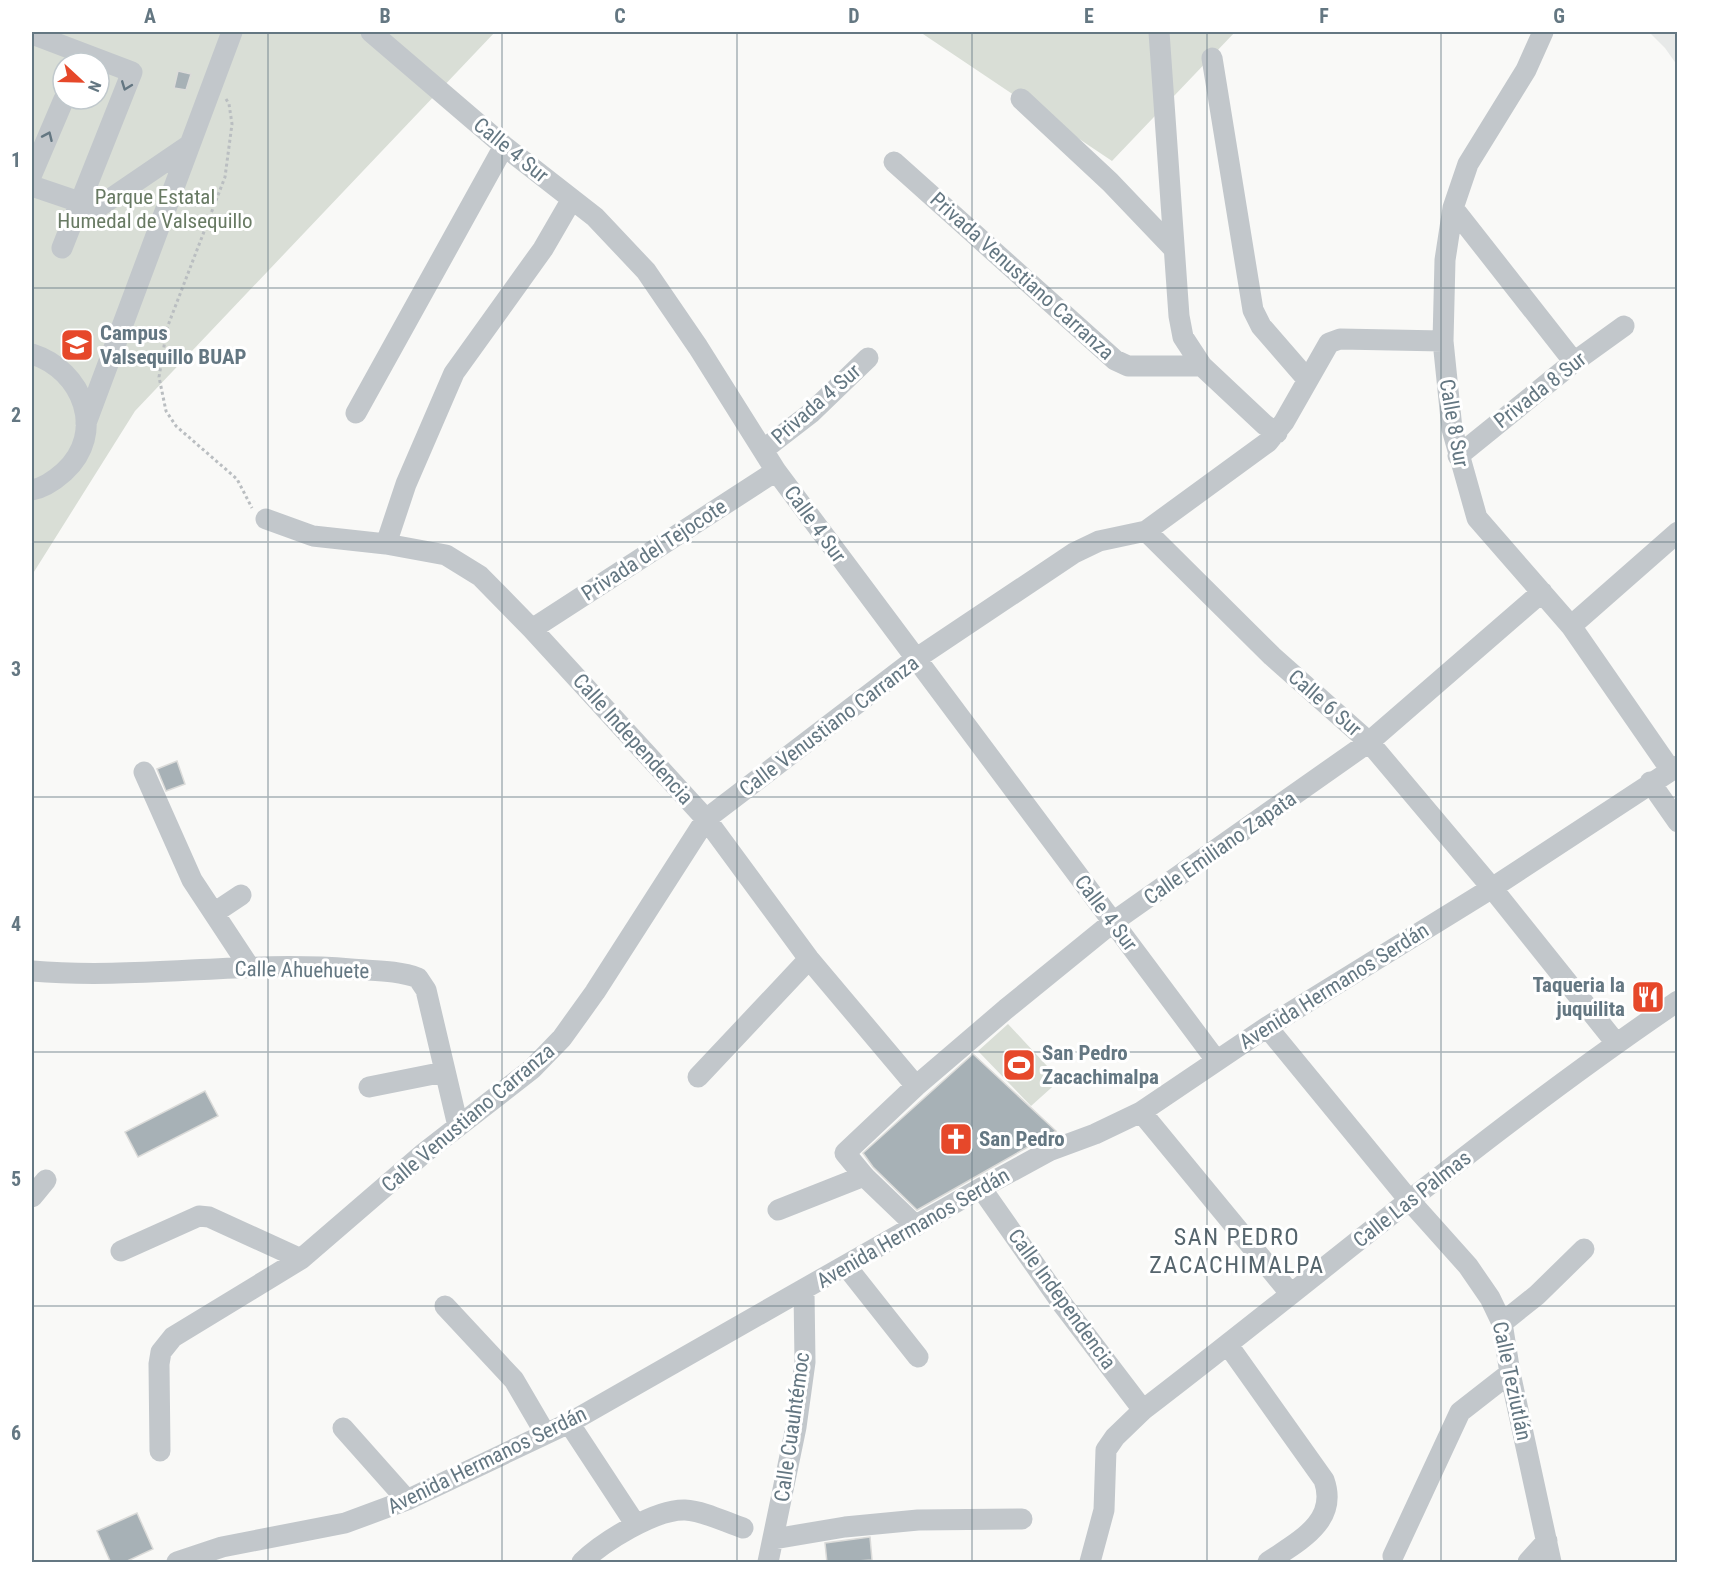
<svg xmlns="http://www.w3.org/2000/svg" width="1709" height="1594" font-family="'Roboto Condensed',sans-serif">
  <rect width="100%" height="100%" fill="#f9f9f7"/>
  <path fill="#e7e9e8" d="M1649 32H1677V65L1665 48Z"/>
  <path fill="#d9ded6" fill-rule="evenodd" d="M32 32H495L135 411 32 575ZM63 63H99V99H63Z
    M920 32H1235L1112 161Z
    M1008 1024 1060 1080 1031 1106 978 1051Z"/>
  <path fill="#a7b1b6" stroke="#dbdbd9" stroke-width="1.5" d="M178 71 191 74 186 90 174 88Z
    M177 761 185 784 166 791 157 769Z
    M973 1054 1056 1131 917 1210 873 1167 863 1153Z
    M205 1091 218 1116 138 1157 125 1132Z
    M137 1513 153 1549 123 1563H111L97 1531Z
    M870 1537 872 1560 827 1563 825 1543Z"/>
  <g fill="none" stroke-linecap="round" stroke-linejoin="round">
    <path stroke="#babec1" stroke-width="3" stroke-dasharray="3 3" stroke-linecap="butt" d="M226 99 229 104 232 124 225 177 167 328 159 377 166 411 176 426 237 479 252 508"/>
    <path stroke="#c2c7cb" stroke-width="21" d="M371 32 504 146 595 217 646 271 698 347 776 471 1216 1060
      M1159 32 1179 316 1183 337 1202 366
      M1543 32 1526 70 1468 164 1453 208 1445 260 1443 341 1452 429 1477 518 1571 626 1670 769
      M32 34 132 72 62 248
      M1212 58 1253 310 1261 326 1307 379
      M1021 99 1110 182 1174 249
      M894 162 1115 360 1128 366H1202L1265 425 1277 433
      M32 174 64 99
      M32 186 97 208 188 146
      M1453 208 1574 362
      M32 354C83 370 107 433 64 472 55 480 43 488 32 490
      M356 413 504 146
      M86 423 232 32
      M763 450 811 413 868 358
      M1458 456 1574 362 1624 326
      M266 519 313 536 386 544 446 555 480 576 532 629 706 819 809 959 916 1086
      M1146 531 1272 656 1369 742 1492 888 1616 1043
      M386 544 406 484 454 373 543 249 572 199
      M1571 626 1678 532
      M532 629 776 471
      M144 772 192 880 250 968
      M1650 782 1678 822
      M214 913 241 895
      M32 971C138 980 244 960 351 969 373 971 397 970 418 978L426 990 458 1126
      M1267 1027 1409 1200 1468 1266 1490 1298 1502 1323 1510 1373 1551 1562
      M698 1077 809 959
      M369 1087 444 1072
      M1141 1112 1290 1293
      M981 1188 1063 1305 1143 1410
      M32 1197 46 1180
      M778 1210 864 1176
      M916 1226 864 1176 845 1153 916 1086 1006 1009 1113 922 1369 742 1542 592
      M121 1251 199 1216 209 1217 301 1259
      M846 1266 918 1357
      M445 1306 514 1380 545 1433
      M1502 1323 1537 1295 1584 1249
      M1228 1345 1324 1480C1339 1522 1297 1542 1268 1562
      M569 1423 636 1525
      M343 1428 407 1500
      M160 1451 159 1364 161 1352 173 1337 301 1259 424 1153 532 1069 562 1038 595 992 706 819 914 660 1074 553 1099 541 1146 531 1268 442 1284 422 1329 343 1340 339 1443 341
      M774 1539 845 1527 918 1520 1022 1519
      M1393 1556 1460 1412 1510 1373
      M177 1562 222 1547 345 1523 407 1500 569 1423 981 1188 1049 1151 1095 1134 1141 1112 1267 1027 1492 888 1678 766
      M582 1562C603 1542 655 1509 685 1510 704 1511 725 1522 743 1528
      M768 1562 796 1427 805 1362 804 1291
      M1090 1562 1104 1510 1106 1450 1115 1437 1143 1410C1321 1274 1492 1127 1678 1001
      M1528 1562 1547 1541"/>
  </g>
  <defs><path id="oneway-chevron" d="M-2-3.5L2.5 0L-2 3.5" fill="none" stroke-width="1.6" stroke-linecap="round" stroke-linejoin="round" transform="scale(1.5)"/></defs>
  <g stroke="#647782">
    <use href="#oneway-chevron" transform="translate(126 86) rotate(111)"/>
    <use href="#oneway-chevron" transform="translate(48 136) rotate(-66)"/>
  </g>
  <path fill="none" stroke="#647782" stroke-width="1.5" stroke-opacity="0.55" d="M268 32V1562M502 32V1562M737 32V1562M972 32V1562M1207 32V1562M1441 32V1562M32 288H1678M32 542H1678M32 797H1678M32 1052H1678M32 1306H1678"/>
  <defs>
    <symbol id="university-square" viewBox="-11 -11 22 22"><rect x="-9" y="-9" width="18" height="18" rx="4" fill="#e6482a" stroke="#fff"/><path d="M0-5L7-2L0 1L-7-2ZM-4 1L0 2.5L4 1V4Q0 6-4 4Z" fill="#fff"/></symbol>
    <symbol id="restaurant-square" viewBox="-11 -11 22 22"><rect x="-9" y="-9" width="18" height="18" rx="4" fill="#e6482a" stroke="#fff"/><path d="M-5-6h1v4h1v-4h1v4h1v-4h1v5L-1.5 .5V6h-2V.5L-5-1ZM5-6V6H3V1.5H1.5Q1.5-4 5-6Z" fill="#fff"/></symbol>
    <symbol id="stadium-square" viewBox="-11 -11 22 22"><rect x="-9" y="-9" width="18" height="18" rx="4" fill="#e6482a" stroke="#fff"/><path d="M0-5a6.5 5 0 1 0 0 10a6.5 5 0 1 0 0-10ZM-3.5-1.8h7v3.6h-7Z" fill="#fff"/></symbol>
    <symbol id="church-square" viewBox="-11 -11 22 22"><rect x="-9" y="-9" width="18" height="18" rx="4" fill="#e6482a" stroke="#fff"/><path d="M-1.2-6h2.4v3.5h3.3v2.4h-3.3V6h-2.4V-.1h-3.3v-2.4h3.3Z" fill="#fff"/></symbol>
  </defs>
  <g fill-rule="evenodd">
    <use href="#university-square" x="58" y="326" width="38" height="38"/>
    <use href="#restaurant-square" x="1629" y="978" width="38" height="38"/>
    <use href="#stadium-square" x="1000" y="1046" width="38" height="38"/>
    <use href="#church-square" x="937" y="1120" width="38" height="38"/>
  </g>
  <g text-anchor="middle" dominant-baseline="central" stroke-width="6" stroke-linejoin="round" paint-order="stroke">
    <g font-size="21" fill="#647782" stroke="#fff">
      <text transform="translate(511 150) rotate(39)">Calle 4 Sur</text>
      <text transform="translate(1022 276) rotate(42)">Privada Venustiano Carranza</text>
      <text transform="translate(1540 390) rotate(-38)">Privada 8 Sur</text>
      <text transform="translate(816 404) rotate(-41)">Privada 4 Sur</text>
      <text transform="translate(1454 423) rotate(80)">Calle 8 Sur</text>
      <text transform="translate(815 524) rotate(54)">Calle 4 Sur</text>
      <text transform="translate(654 550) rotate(-33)">Privada del Tejocote</text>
      <text transform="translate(1325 703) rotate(41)">Calle 6 Sur</text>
      <text transform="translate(829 726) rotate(-37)">Calle Venustiano Carranza</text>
      <text transform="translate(633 739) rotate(48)">Calle Independencia</text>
      <text transform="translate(1220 848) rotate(-35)">Calle Emiliano Zapata</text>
      <text transform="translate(1106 913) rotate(53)">Calle 4 Sur</text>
      <text transform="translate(302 970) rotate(1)">Calle Ahuehuete</text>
      <text transform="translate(1334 986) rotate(-32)">Avenida Hermanos Serdán</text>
      <text transform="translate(468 1118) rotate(-40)">Calle Venustiano Carranza</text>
      <text transform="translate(1412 1199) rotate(-38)">Calle Las Palmas</text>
      <text transform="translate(913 1228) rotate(-30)">Avenida Hermanos Serdán</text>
      <text transform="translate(1062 1299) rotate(54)">Calle Independencia</text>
      <text transform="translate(1512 1381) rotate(78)">Calle Teziutlán</text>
      <text transform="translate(792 1427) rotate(-82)">Calle Cuauhtémoc</text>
      <text transform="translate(487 1460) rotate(-26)">Avenida Hermanos Serdán</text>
    </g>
    <g font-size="21" fill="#687a63" stroke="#fff">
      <text x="155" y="197">Parque Estatal<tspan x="155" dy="24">Humedal de Valsequillo</tspan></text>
    </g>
    <g font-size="21" font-weight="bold" fill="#647782" stroke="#fff" text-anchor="start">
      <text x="100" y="333">Campus<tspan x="100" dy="24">Valsequillo BUAP</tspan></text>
      <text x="1625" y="985" text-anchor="end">Taqueria la<tspan x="1625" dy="24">juquilita</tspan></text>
      <text x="1042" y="1053">San Pedro<tspan x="1042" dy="24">Zacachimalpa</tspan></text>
      <text x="979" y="1139">San Pedro</text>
    </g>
    <g font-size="24" letter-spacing="1.5" fill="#56656d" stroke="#fff">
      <text x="1237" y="1237">SAN PEDRO<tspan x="1237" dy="28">ZACACHIMALPA</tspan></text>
    </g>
  </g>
  <rect width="1709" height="1594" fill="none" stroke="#ffffff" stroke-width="66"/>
  <g transform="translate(81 81) rotate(112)"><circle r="28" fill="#ffffff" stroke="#c1c9cd" stroke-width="1.5"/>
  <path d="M0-4.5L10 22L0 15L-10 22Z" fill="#e6482a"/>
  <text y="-9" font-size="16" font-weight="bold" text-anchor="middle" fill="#647782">N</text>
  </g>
  <rect x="33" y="33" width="1643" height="1528" fill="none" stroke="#647782" stroke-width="2"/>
  <g font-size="20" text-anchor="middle" font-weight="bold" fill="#647782">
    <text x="150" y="23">A</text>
    <text x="385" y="23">B</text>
    <text x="620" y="23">C</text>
    <text x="854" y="23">D</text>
    <text x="1089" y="23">E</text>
    <text x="1324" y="23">F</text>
    <text x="1559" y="23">G</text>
    <text x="16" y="167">1</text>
    <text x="16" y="422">2</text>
    <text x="16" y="676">3</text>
    <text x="16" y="931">4</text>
    <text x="16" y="1186">5</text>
    <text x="16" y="1440">6</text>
  </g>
</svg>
